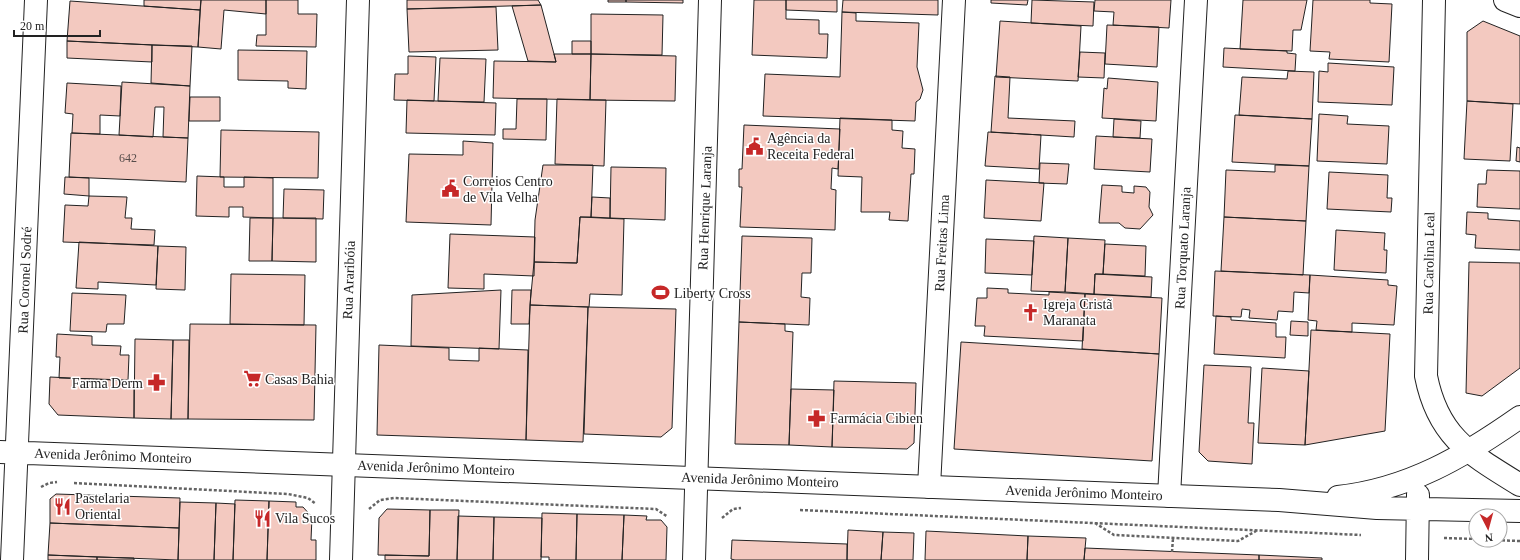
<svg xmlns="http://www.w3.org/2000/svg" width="1520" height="560" font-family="Georgia,serif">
  <rect width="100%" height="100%" fill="#fff"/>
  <path fill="#f3c9c0" stroke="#222" d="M144 0H201L200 10 144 6Z
    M201 0H266V14L224 10 221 49 198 47Z
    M266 0H298V14H317L316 47 256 46 257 35H266Z
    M407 0H538L541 5 407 9Z
    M608 0H626V2H608Z
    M626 0H683V3L626 2Z
    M754 0H786V19L819 20V34H828L827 58 752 55Z
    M786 0H837V12L786 10Z
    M843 0H938V15L842 12Z
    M991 0H1028L1027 5 991 3Z
    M1032 0 1094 2 1093 26 1031 23Z
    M1095 0H1171L1169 28 1113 25 1114 12 1094 11Z
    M1243 0H1307L1301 30H1293L1292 51 1240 49Z
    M1313 0H1370V3L1392 4 1389 62 1329 59 1330 52 1310 51Z
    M70 1 200 10 198 47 67 41Z
    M541 5 554 54 556 62 528 61 512 6Z
    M496 7 498 50 409 52 407 9Z
    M842 12 856 13V21L919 23 917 67 923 90 920 99 916 102 915 121 763 116 765 74 840 77Z
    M591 14 663 15 662 55 591 54Z
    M1000 21 1081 26 1078 81 996 77Z
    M1483 21 1520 36V104L1467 101V32Z
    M1107 25 1159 27 1157 67 1105 64Z
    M67 41 152 45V62L67 58Z
    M572 41H591V54H572Z
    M152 45 192 46 190 86 151 83Z
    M1224 48 1287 51V53L1296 54 1295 71 1223 67Z
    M238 50 307 51 306 89 288 88V81L238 80Z
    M1080 52 1105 53 1104 78 1078 77Z
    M554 54H591L590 100 493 98 494 61 556 62Z
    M591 54 676 56 675 101 590 100Z
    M408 56 436 57 434 101 394 100 395 74H408Z
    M440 58 486 59 484 102 438 101Z
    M1328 63 1394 67 1392 105 1318 102 1319 71 1328 72Z
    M1288 71 1314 72 1312 119 1239 115 1242 77 1287 79Z
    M995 76 1010 77 1008 118 1075 121 1074 137 991 132Z
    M1108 78 1158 82 1156 121 1102 118 1104 88 1107 89Z
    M122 82 190 86 188 138 163 137 164 107H155L153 137 119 135Z
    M67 83 121 86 120 116 100 115V134L72 133 73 114 65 113Z
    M190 97H220V121H189Z
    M517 99H547L546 140 503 139V129H516Z
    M557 99 606 100 604 166 555 164Z
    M407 100 496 103 495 135 406 133Z
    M1467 101 1513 104 1510 161 1464 159Z
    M1319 114 1348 116 1347 124 1389 126 1387 164 1317 161Z
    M1235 115 1312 119 1309 166 1232 162Z
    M840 118 892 120V130L903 131 902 148 915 149 914 174H911L908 221 889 220 890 212H861L862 177 838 176Z
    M1114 119 1141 121 1140 138 1113 137Z
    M744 125 840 129 838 169 832 168 831 189 836 190 835 230 740 227 742 187H739V169H742Z
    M221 130 319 132 318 178 220 177Z
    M988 132 1041 135 1039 169 985 166Z
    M71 133 188 138 186 182 69 177Z
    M1096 136 1152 139 1150 172 1094 169Z
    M463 141 493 143 491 225 406 222 409 154 463 155Z
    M1517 147 1520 148V162L1516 161Z
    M1040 163 1069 164 1067 184 1039 183Z
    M543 165H593L591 217H580L577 263 534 262 535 220Z
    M1275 165 1309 166 1306 221 1224 217 1226 170 1275 172Z
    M611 167 666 168 665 220 610 218Z
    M1487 170 1520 171V209L1477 207 1478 184H1486Z
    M1329 172 1388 175 1387 198H1392L1391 212 1327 209Z
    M197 176 224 177V187H244V177L273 178V218L243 217V207H229V217L196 216Z
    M65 177 89 178V196L64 194Z
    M986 180 1044 183 1041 221 984 218Z
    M1102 185 1122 186V192L1134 193V186L1146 187 1150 192 1149 207 1153 215 1140 229 1125 228 1119 223H1099Z
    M284 189 324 190 323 219 283 218Z
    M89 196 127 197 125 218H132L131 229 155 230 154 245 63 242 65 205 88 206Z
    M592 197 610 198V218L591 217Z
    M1467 212 1488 213V219L1520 221V250L1475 248 1476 235 1466 234Z
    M580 217 624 219 622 295 590 294 589 307 530 305 534 262 577 263Z
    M1224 217 1306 221 1303 275 1221 271Z
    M250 218H273L272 261H249Z
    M273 218H316V262L272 261Z
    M1336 230 1385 233 1384 250H1387L1386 273 1334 270Z
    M450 234 535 237 534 276 484 274V289L448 288Z
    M742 236 812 238 811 273H802L801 297 810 298 809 325 739 322Z
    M1034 236 1068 238 1065 292 1031 291Z
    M1068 238 1105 240 1103 274H1095L1094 294 1065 292Z
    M986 239 1034 241 1032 275 985 273Z
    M79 242 158 246 156 285 98 282V289L76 288Z
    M1105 244 1146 246 1145 276 1103 274Z
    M158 246 186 247 185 290 156 289Z
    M1469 262 1520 263V368L1482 396 1466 393Z
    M1215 271 1310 275 1309 293 1294 292 1293 312 1278 311 1277 320 1249 318 1250 310 1242 309 1241 317 1213 316Z
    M231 274 305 275 304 325 230 324Z
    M1095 274 1152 277 1151 297 1094 294Z
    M1310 275 1388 280V285L1397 286 1394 325 1352 323V332L1316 330 1317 321 1308 320Z
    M987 288 1008 289V293L1049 295V292L1085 294 1083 341 984 336 985 326H975L977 298H987Z
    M501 290 499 349 411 346 412 295Z
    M512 290H531L529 324H511Z
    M72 293 126 295 124 324H107L106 332 70 331Z
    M1085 294 1162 298 1159 354 1082 349Z
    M530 305 588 307 583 442 526 440Z
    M588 307 676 309 672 428 661 437 584 434Z
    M1216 316 1231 317V320L1276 323V337H1286L1285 358 1214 354Z
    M1291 321 1308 322V336L1290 335Z
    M739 322 785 324V331L793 332 789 445 735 444Z
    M190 324 316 325 314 420 188 419Z
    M1311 330 1390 334 1385 431 1305 445Z
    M57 334 92 336V345L121 346 120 355H129L128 380 59 378 60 357H56Z
    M135 339 173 340 171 419 134 418Z
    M173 340H189L188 419H171Z
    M961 342 1159 354 1152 461 954 449Z
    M379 345 449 348V360L479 361V348L528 350 526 440 377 435Z
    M1204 365 1251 367 1248 423H1254L1252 464 1208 461 1199 452Z
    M1262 368 1309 371 1305 445 1258 443Z
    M50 377 134 381V418L58 415 49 404Z
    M834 381 916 383 914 443 907 449 832 447Z
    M791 389 834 390 832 447 789 445Z
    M56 494 180 498 179 528 50 523V499Z
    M235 500 269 501 267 560H233Z
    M269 501 296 502V507H303L312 517 311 540H316V560H267Z
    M180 502 216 503 214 560H178Z
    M216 503 235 504 233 560H214Z
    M387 509 430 510 429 556 378 555 379 518Z
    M430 510H459L457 560H385V555L429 556Z
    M542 513 577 514 576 560H549V557H541Z
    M577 514 624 515 622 560H576Z
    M624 515 647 516 646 520H661L667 527 666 560H622Z
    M458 516 494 517 493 560H457Z
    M494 517 542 518 541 560H493Z
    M50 523 179 528 178 560 48 555Z
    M848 530 883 532 881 560H847Z
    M926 531 1028 536 1027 560H925Z
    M883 532 914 533 913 560H881Z
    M1028 536 1086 538 1084 560H1027Z
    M732 540 847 544V560H735L731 559Z
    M1085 548 1259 555V560H1084Z
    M48 555 97 557V560H48Z
    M1259 555 1322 558V560H1259Z
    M97 557 134 558V560H97Z"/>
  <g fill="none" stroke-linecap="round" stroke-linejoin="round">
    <defs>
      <path id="street" d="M1434 0 1426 376C1438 437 1470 454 1520 485
        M929 487 954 0
        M1169 496 1196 0
        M341 560 358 0
        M694 560 710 0"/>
      <path id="secondary" d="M1505 0 1520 6
        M0 452 1279 500 1377 508 1520 511
        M1338 497C1409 489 1463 457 1520 417
        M12 560 36 0
        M1417 560 1418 495"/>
    </defs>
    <use href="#street" stroke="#222" stroke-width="24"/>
    <use href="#secondary" stroke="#222" stroke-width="24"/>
    <path stroke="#646464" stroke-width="2.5" stroke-dasharray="3 2" stroke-linecap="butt" d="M74 483 288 494 308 498 316 504
      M41 487 49 483 57 482
      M369 509 380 500 394 498 656 509 668 517
      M800 510 1361 535
      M722 518 733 509 741 508
      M1095 523 1114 535 1238 541 1256 531
      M1444 538 1476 539
      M1492 540 1520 541
      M1172 552 1173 538"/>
    <use href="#street" stroke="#fff" stroke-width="22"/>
    <use href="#secondary" stroke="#fff" stroke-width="22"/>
  </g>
  <defs>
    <symbol id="civic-bare" viewBox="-9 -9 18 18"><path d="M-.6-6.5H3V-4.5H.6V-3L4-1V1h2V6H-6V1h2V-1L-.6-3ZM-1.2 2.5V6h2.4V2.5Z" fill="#c62828" stroke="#fff" stroke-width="2.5" paint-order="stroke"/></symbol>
    <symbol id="stadium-bare" viewBox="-9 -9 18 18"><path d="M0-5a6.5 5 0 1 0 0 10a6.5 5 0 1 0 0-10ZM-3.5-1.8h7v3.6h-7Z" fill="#c62828" stroke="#fff" stroke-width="2.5" paint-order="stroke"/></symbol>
    <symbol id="church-bare" viewBox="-9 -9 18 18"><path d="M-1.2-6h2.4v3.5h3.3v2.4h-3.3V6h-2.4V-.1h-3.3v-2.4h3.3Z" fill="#c62828" stroke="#fff" stroke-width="2.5" paint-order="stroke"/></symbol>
    <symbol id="supermarket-bare" viewBox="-9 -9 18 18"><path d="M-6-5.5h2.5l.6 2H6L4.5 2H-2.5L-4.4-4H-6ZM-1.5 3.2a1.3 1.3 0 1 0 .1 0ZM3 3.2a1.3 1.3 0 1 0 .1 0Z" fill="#c62828" stroke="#fff" stroke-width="2.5" paint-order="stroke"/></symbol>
    <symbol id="pharmacy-bare" viewBox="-9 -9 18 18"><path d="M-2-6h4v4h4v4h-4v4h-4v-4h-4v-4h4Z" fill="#c62828" stroke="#fff" stroke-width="2.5" paint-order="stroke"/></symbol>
    <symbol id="restaurant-bare" viewBox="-9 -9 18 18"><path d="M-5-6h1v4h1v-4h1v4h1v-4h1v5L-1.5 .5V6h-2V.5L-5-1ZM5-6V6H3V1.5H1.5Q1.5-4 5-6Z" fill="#c62828" stroke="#fff" stroke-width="2.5" paint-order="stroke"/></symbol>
  </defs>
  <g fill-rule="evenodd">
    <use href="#civic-bare" x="742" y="134" width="25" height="25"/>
    <use href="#civic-bare" x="438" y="176" width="25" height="25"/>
    <use href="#stadium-bare" x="648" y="280" width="25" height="25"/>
    <use href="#church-bare" x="1018" y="300" width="25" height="25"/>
    <use href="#supermarket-bare" x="240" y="366" width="25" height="25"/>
    <use href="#pharmacy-bare" x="144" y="370" width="25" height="25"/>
    <use href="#pharmacy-bare" x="804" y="406" width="25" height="25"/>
    <use href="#restaurant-bare" x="50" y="494" width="25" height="25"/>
    <use href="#restaurant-bare" x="250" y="506" width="25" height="25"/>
  </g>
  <g text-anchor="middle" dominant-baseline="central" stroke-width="3" stroke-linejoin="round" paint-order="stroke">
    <g font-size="12" fill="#564c4a">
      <text x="128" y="158">642</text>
    </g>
    <g font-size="14" fill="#222" stroke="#fff" text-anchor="start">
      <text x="767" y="138">Agência da<tspan x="767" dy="16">Receita Federal</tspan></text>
      <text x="463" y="181">Correios Centro<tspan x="463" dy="16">de Vila Velha</tspan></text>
      <text x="674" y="293">Liberty Cross</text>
      <text x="1043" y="304">Igreja Cristã<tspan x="1043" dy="16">Maranata</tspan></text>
      <text x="265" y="379">Casas Bahia</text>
      <text x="143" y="383" text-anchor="end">Farma Derm</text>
      <text x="830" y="418">Farmácia Cibien</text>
      <text x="75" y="498">Pastelaria<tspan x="75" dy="16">Oriental</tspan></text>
      <text x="275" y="518">Vila Sucos</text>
    </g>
    <g font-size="14" fill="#222" stroke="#fff">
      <text transform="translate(705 208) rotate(-88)">Rua Henrique Laranja</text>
      <text transform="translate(942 243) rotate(-87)">Rua Freitas Lima</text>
      <text transform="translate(1183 248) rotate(-87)">Rua Torquato Laranja</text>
      <text transform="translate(1429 263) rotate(-89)">Rua Carolina Leal</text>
      <text transform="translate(25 280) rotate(-88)">Rua Coronel Sodré</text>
      <text transform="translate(349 280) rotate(-88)">Rua Araribóia</text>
      <text transform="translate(113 456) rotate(2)">Avenida Jerônimo Monteiro</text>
      <text transform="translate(436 468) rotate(2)">Avenida Jerônimo Monteiro</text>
      <text transform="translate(760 480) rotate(2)">Avenida Jerônimo Monteiro</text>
      <text transform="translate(1084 493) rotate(2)">Avenida Jerônimo Monteiro</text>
    </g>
  </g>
  <g transform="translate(1488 528) rotate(174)"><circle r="19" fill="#ffffff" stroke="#a7a7a7"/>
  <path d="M0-3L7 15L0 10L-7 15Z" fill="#c62828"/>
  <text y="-6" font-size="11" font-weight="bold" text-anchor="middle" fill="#222222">N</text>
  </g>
  <path d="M14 30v6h86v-6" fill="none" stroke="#222222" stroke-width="2"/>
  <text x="20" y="30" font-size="12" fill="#222222" stroke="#ffffff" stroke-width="3" paint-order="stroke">20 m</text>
</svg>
